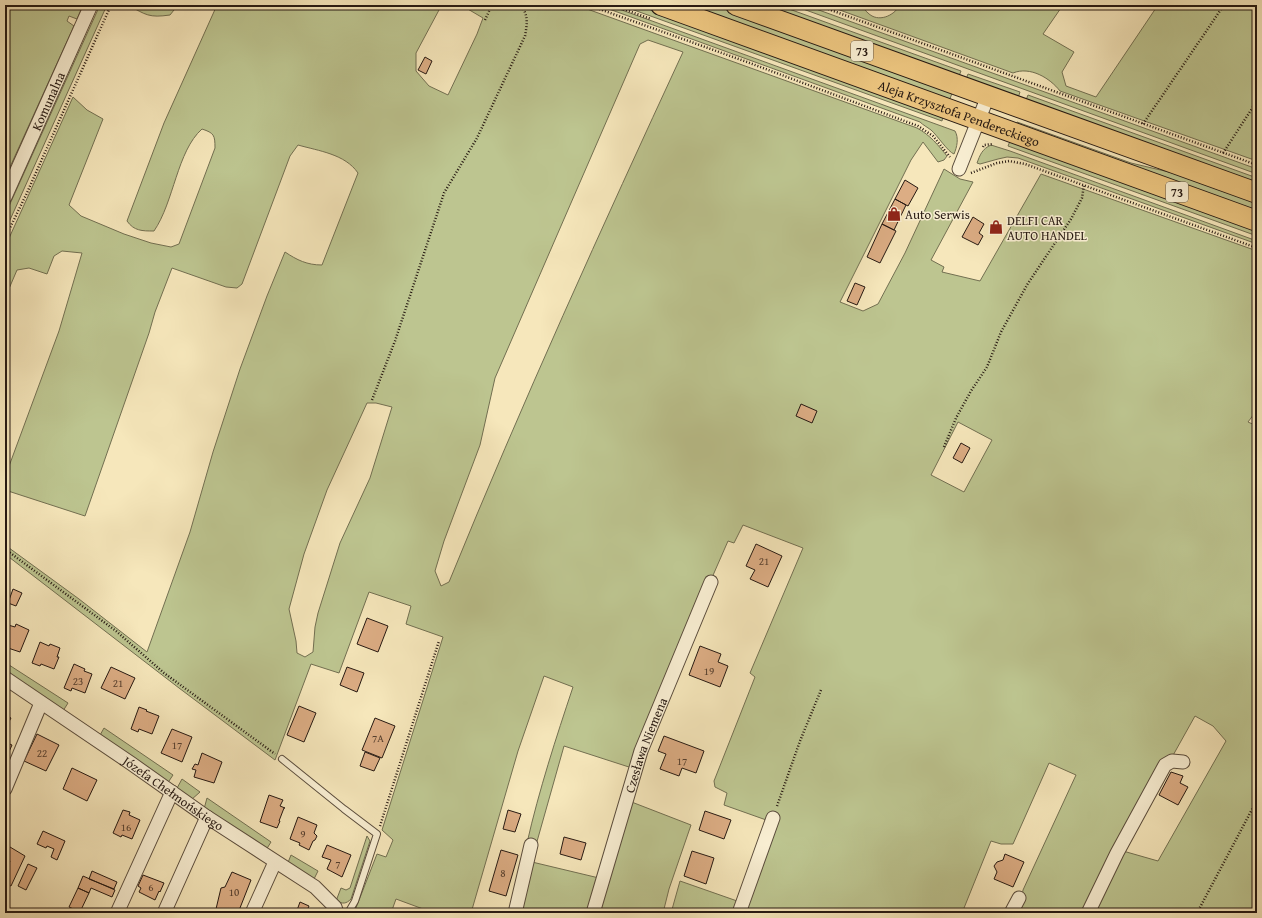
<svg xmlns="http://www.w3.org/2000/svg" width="1262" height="918" font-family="'Gentium Book Plus',serif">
  <rect width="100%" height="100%" fill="#f6e7bb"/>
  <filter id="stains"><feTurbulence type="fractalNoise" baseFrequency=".005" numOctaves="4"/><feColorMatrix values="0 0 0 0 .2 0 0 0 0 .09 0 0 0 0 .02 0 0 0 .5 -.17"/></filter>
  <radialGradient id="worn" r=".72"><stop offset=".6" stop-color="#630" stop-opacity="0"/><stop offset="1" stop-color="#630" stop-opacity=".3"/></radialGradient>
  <path fill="#bdc590" stroke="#726f51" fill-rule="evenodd" d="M5 5H83L77 19 69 16 67 21 74 26 5 178Z
    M100 5H107L5 231V215Z
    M128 5H178L170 15C149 18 146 15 128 5Z
    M217 5H444L439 10 416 53V71L429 86 448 95 477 34 483 18 461 5H576L917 128C930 135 938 145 947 156L944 160 938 162 923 142 911 160 840 302 863 311 878 304 905 253 944 169 960 179 973 182 931 260 944 267 942 272 980 281 1041 174 1257 251V410L1248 422 1257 426V913H1094L1123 851 1158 861 1226 741 1213 726 1195 716 1085 913H1015L1022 898 1023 890 1076 775 1049 763 1013 844H1001L991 841 962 913H742L769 821 724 805 727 793 715 787 714 781 755 677 750 673 803 548 743 525 734 543 728 541 644 733 632 768 564 746 536 845 527 843C539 790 556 738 573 687L544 676 518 751 471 913H434L396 899 391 913H354L377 854 386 857 393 840 382 830 443 637 406 624 411 606 369 592 339 673 311 664 275 760 179 688 5 554V545L79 599 147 652 190 532 213 452 240 369 267 296 285 252C297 260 307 265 322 265L358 173C345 154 319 151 298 145L290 156 242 284 237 288 226 287 172 268 155 312 149 333 85 516 5 490V477L59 331 82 253 62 251 54 256 47 274 29 268 17 270 5 298V247L73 97 87 110 103 119 69 205 81 216 124 234 151 243 171 247 179 244 215 148C215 135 214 133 202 129 177 151 174 202 154 231 142 231 134 231 127 221L164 123ZM648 40 683 52C602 227 522 403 449 582L441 586 435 571 444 541 480 445 495 378 640 44ZM367 403H376L392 407 370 478 340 543 318 613 315 627 313 652 305 657 297 653 296 641 289 609 304 554 327 490ZM958 422 992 440 964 492 931 475Z
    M598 5H608L955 131C959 138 957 147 954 154 948 152 937 135 931 130 927 127 923 125 920 122Z
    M620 5H637L943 116 942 121Z
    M684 5H715L953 91 949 101Z
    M763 5H778L961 71 959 76Z
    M792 5H805L1257 169V174Z
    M826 5H862C864 7 865 11 868 13 878 23 894 16 900 5H1063L1043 34 1074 52 1062 72 1066 86 1096 97 1158 5H1257V161L1060 91C1050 78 1030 66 1013 73Z
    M968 74 1020 92 1018 98 966 79Z
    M1028 95 1257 178V184L1026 100Z
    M1017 122 1131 163 1194 178 1257 201V213L1016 126Z
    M1010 141 1257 230V236L1008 146Z
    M991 145 1010 151 1257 241V244L1018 158 1007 157 998 159 980 164 977 163C980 155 982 149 991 145Z
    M6 663 68 703 63 711 5 672Z
    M104 728 173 775 167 784 99 737Z
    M182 779 200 792 191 800 176 790Z
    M207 798 271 842 266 850 204 809Z
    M629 801 691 825 669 889 663 913H597Z
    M367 836 370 841 351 899C346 904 343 904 336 901L341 888 346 890 350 888Z
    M291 855 318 871 313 881 287 865Z
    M532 862 599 878 589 913H518Z
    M680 881 740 902 736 913H671Z"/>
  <path fill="#dcad84" stroke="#261912" d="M425 57 432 61 426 74 418 70Z
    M905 180 918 188 908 206 895 199Z
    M895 199 906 205 894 230 882 224Z
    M973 217 984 224 979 233 983 236 978 245 962 237Z
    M882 224 896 231 880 263 867 257Z
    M855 283 865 287 857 305 847 301Z
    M801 404 817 411 812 423 796 416Z
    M961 443 970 448 962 463 953 458Z
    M756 544 782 556 768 587 750 579 755 570 746 566Z
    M13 589 22 593 16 606 8 603Z
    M367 618 388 626 378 652 357 644Z
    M16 624 29 630 20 652 5 647V633L8 625 15 627Z
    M40 642 49 646 50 644 60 648 57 657H59L54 669 41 664 40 666 32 663Z
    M700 646 721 654 718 662 728 666 720 687 689 675Z
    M74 664 85 669 84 671 92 674 85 693 72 688 71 691 64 688Z
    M111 667 135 678 125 699 101 688Z
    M347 667 364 673 357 692 340 685Z
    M299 706 316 713 304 742 287 735Z
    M139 707 147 710 146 711 159 716 152 734 139 729 138 732 131 729Z
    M5 715 11 718 5 729Z
    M375 718 395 726 382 758 362 750Z
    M172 729 192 737 182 762 161 753Z
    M37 734 59 745 46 771 24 761Z
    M664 736 704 751 696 773 682 768 679 776 660 769 666 754 658 751Z
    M5 742 12 745 5 761Z
    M365 752 380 758 374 771 360 766Z
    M202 753 222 762 214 783 194 777 196 770 192 769 195 764 198 765Z
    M72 768 97 780 87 801 63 789Z
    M1171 772 1183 776 1180 783 1188 787 1178 805 1159 795Z
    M269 795 283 800 280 806 285 808H284L279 821H280L277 828 260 822Z
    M123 810 130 812 129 815 140 820 132 839 122 835 121 837 113 833Z
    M508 810 521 814 515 832 503 829Z
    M705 811 731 820 724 839 699 830Z
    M298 817 317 825 314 833 317 836 315 840 313 841 309 850 299 845 300 843 290 839Z
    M43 831 65 841 57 860 51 857 54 849 47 846 46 848 37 844Z
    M564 837 586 843 581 860 560 854Z
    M5 844 25 856 11 886 5 884V872L10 861 5 858Z
    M327 845 351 855 342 877 327 869 331 860 322 857Z
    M501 850 518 855 506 896 489 891Z
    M692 851 714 858 706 884 684 876Z
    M1005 854 1024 862 1013 887 994 879 997 872 994 866 997 862 1003 860Z
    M28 864 37 868 26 890 18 886Z
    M92 871 117 882 114 889 89 879Z
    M232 872 251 880 238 913H225L216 909 221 888 225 887Z
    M143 875 164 883 160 892 159 891 155 900 139 892 141 888 138 886Z
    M83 876 115 890 112 897 91 888 89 893 78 888Z
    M78 888 89 893 80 912 69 907Z
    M300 902 309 906 306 913H296Z"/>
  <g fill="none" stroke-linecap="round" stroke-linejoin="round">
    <defs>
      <path id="service" d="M282 759 344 809 377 834 355 901 348 913"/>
      <g id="minor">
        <path d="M959 169 988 96"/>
        <path id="s1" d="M5 197 91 5"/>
        <path id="s2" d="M5 678 132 764 207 817 315 887 335 907 337 913"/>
        <path d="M5 789 41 703"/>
        <path d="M117 913 172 792"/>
        <path d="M164 913 207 817"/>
        <path d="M252 913 275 862"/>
        <path d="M515 913 531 845"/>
        <path id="s3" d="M593 913 641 751 711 582"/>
        <path d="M739 913 773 818"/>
        <path d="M1011 913 1019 898"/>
        <path d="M1088 913 1117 853 1165 765 1172 761 1183 762"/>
      </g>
      <g id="primary">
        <path id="s4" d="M661 5 1257 221"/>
        <path d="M736 5 1257 193"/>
      </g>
    </defs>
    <use href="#service" stroke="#5a4c3c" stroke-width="8"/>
    <use href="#minor" stroke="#5a4c3c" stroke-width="15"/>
    <use href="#primary" stroke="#261912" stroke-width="22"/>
    <path stroke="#261912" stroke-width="2.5" stroke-dasharray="1 2" stroke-linecap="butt" d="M588 5 747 62 918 126 933 136 950 157
      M612 5 651 19
      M817 5 1257 165
      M485 20 492 5
      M1143 124 1224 5
      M983 147 984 145 993 144
      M1223 153 1257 101
      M971 173 997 163 1009 161 1025 164 1257 248
      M5 238 26 195 111 5
      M372 400 395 341 444 193 477 138 525 36C527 25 529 14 520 5
      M944 447 956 418 971 391 987 367 1001 332 1027 285 1071 219 1082 198 1084 185
      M5 549 116 631 164 673 275 754
      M777 806 800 741 821 690
      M380 826 439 641
      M1197 913 1257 800"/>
    <use href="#service" stroke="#f9efd3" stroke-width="6"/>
    <use href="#minor" stroke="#f9efd3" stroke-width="13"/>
    <use href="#primary" stroke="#ebc47e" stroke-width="20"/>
  </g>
  <defs>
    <symbol id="shop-bare" viewBox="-9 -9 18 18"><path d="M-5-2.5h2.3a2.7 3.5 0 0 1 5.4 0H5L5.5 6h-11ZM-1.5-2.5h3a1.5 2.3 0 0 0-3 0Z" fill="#8f2418" stroke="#f9efd3" stroke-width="2.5" paint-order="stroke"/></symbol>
  </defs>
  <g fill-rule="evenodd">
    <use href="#shop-bare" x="884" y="204" width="20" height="20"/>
    <use href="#shop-bare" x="986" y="217" width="20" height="20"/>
  </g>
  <g text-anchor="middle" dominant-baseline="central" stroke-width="3" stroke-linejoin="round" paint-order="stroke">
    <g font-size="11" fill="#543e2e">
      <text x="764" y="561">21</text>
      <text x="709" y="671">19</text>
      <text x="78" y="681">23</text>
      <text x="118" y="683">21</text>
      <text x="378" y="738">7A</text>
      <text x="177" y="745">17</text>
      <text x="42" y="753">22</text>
      <text x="682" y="761">17</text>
      <text x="126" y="827">16</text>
      <text x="303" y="834">9</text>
      <text x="338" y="864">7</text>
      <text x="503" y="873">8</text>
      <text x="151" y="887">6</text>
      <text x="234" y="892">10</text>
    </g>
    <g fill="#f9efd3" stroke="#65594c" stroke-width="1">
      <rect x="851" y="41" width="22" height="20" rx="3"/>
      <rect x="1166" y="182" width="22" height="20" rx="3"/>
    </g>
    <g font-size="12" font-weight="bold" fill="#261912">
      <text x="862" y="51">73</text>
      <text x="1177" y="192">73</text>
    </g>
    <g font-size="13" fill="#261912" stroke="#f9efd3">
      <text stroke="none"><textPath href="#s1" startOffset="105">Komunalna</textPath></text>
      <text stroke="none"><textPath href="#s4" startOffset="317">Aleja Krzysztofa Pendereckiego</textPath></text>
      <text stroke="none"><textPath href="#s3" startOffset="176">Czesława Niemena</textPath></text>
      <text stroke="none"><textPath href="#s2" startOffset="204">Józefa Chełmońskiego</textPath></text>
    </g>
    <g font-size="13" fill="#261912" stroke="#f9efd3" text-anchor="start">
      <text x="905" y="214">Auto Serwis</text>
      <text x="1007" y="220">DELFI CAR<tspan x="1007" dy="15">AUTO HANDEL</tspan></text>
    </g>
  </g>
  <rect width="1262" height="918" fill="none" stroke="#f6e7bb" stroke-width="20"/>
  <rect x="6" y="6" width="1250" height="906" fill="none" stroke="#261912" stroke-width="2"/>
  <rect x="10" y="10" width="1242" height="898" fill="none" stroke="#261912"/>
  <rect width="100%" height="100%" filter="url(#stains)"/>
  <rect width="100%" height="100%" fill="url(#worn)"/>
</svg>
